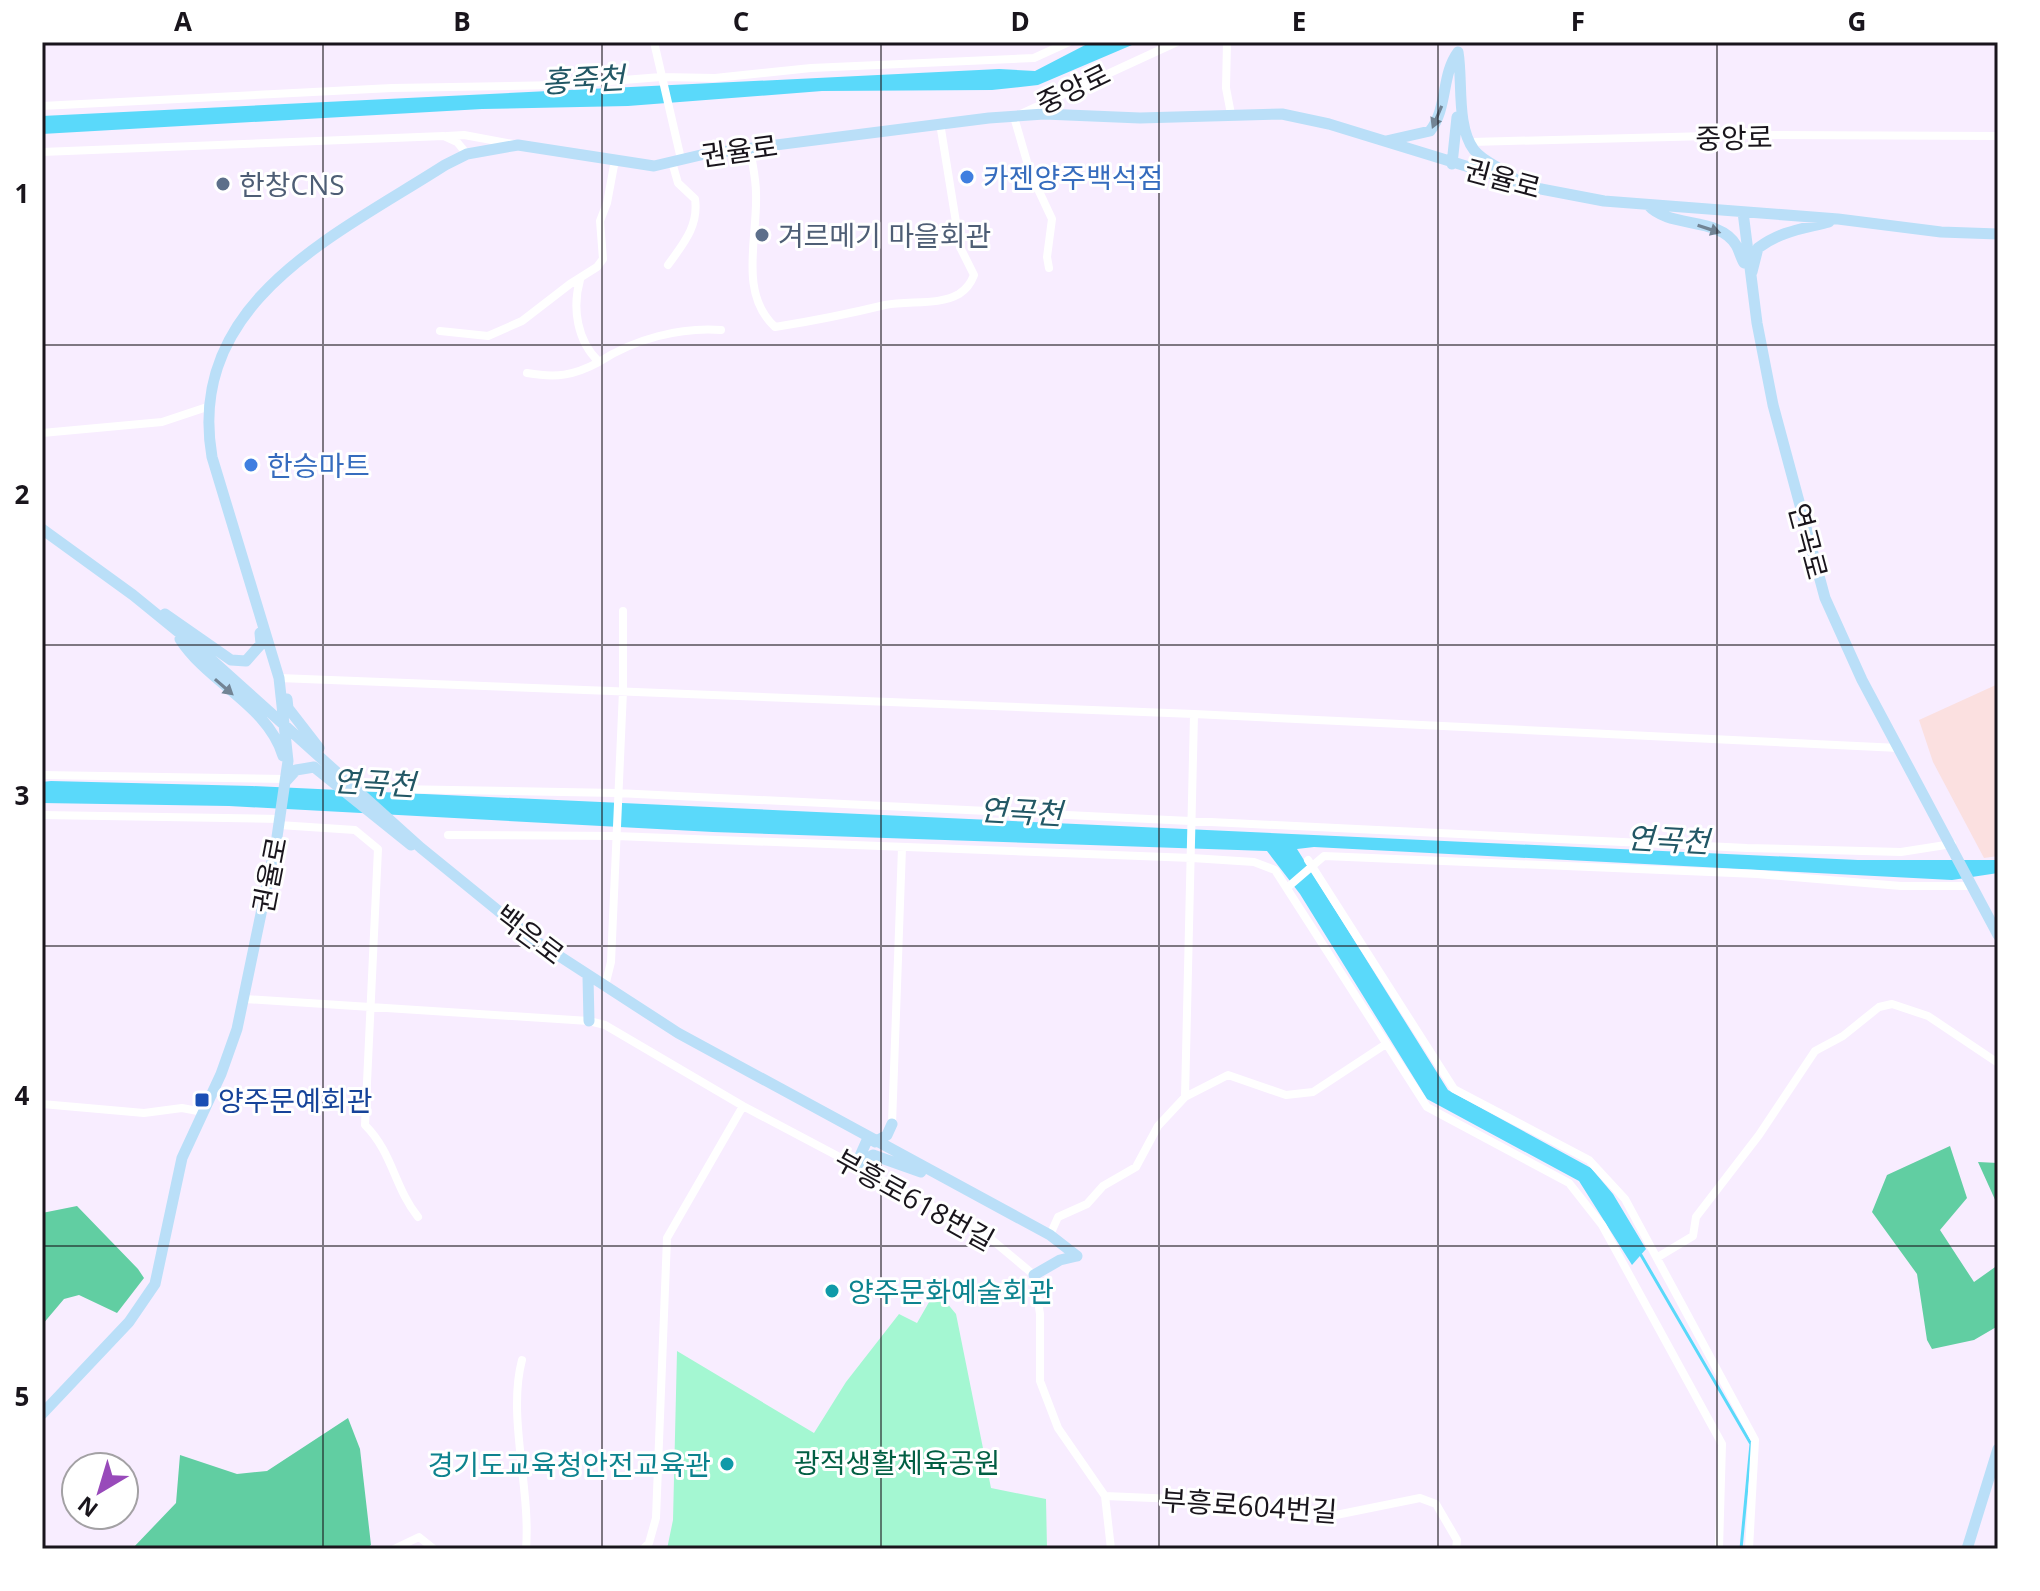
<svg xmlns="http://www.w3.org/2000/svg" width="2040" height="1591" font-family="'Open Sans','Noto Sans KR',sans-serif">
  <rect width="100%" height="100%" fill="#f8edff"/>
  <path fill="#fbe0e0" d="M1998 684V856L1984 858 1933 762 1919 720Z"/>
  <path fill="#a4f7d2" d="M936 1290 956 1314 991 1488 1046 1499 1047 1549H667L673 1520 677 1351 814 1433 846 1382 899 1314 917 1323Z"/>
  <path fill="#61cea2" d="M1950 1146 1967 1198 1940 1230 1974 1282 1998 1265V1326L1974 1340 1932 1349 1927 1340 1917 1274 1872 1212 1887 1175Z
    M1978 1162 1998 1163V1235L1997 1204Z
    M77 1206 138 1269 144 1278 117 1313 79 1295 64 1299 42 1325V1213Z
    M348 1418 360 1449 371 1545 366 1549H132L176 1503 180 1455 237 1474 267 1471Z"/>
  <path fill="#5ad9fa" d="M1091 42H1139L1038 85 992 90 822 91 628 106 482 109 42 134V116L999 69 1035 71Z
    M51 781 252 786 1858 860H1998V873L1952 880 1314 847 1297 849 1448 1090 1591 1168 1613 1194 1646 1249 1632 1265 1579 1181 1427 1099 1300 894 1267 851 713 832 229 806 42 803V782Z"/>
  <g fill="none" stroke-linecap="round" stroke-linejoin="round">
    <path stroke="#5ad9fa" stroke-width="3" d="M1641 1255 1751 1444 1741 1549"/>
    <path stroke="#fff" stroke-width="8" d="M654 42 681 159
      M1227 42 1226 88 1231 114
      M42 106 392 88 561 85 661 77 715 78 811 68 1034 58 1069 42
      M447 136 464 135 513 144
      M1471 142 1749 135 1998 136
      M750 148C752 163 756 178 756 193 758 237 738 293 775 327 813 321 848 314 885 305 909 300 938 306 959 294 967 289 971 283 974 275L960 247 940 123
      M42 152 444 136 457 142 467 154
      M668 265C683 244 699 226 695 199L678 183 672 162
      M1049 268 1047 257 1052 219 1030 172 1014 117 1177 42
      M580 280C572 308 577 341 599 362 634 339 680 327 721 330
      M440 331 488 336 522 321 570 284 597 267 603 259 600 221 607 203 615 160
      M527 373C556 378 573 376 599 362
      M42 433 162 422 207 407
      M279 678 1194 714 1899 748
      M42 775 286 779
      M394 789 617 793 1747 848 1901 852 1952 844
      M42 815 280 819
      M279 825 355 830 378 849 365 1125C393 1153 394 1187 418 1217
      M448 835 616 836 1192 858 1254 862 1275 870 1427 1107 1569 1183 1602 1225 1722 1444 1719 1549
      M1308 860 1454 1089 1589 1160 1625 1199 1755 1440 1749 1549
      M1288 887 1324 856 1757 874 1901 886H1973
      M605 986 611 962 623 691V611
      M245 999 589 1021 605 1025 743 1106 985 1234 1034 1275 1040 1314V1381L1058 1428 1105 1496 1111 1549
      M1185 1097 1194 714
      M42 1104 144 1113 182 1108 203 1112
      M892 1124 902 848
      M1050 1235 1058 1217 1087 1204 1103 1186 1136 1167 1158 1126 1185 1097 1228 1075 1286 1095 1313 1092 1386 1044
      M1658 1257 1693 1236 1696 1217 1759 1135 1815 1051 1843 1036 1879 1007 1892 1004 1928 1016 1998 1063
      M522 1360C507 1416 531 1489 526 1549
      M1105 1496 1247 1502 1294 1514 1331 1516 1420 1498 1436 1504 1457 1540 1456 1549
      M394 1549 419 1537 434 1549
      M607 1549H618
      M643 1549 649 1543 656 1518 667 1238 743 1106"/>
    <path stroke="#badff8" stroke-width="11" d="M1458 52C1463 81 1456 126 1474 150 1484 163 1503 168 1515 179
      M1386 141 1430 131C1448 108 1441 75 1458 52
      M1452 164 1457 117
      M1648 205C1669 229 1719 216 1736 245 1739 250 1741 258 1744 263
      M1743 212 1757 323 1773 405 1825 598 1862 680 1998 935
      M1752 272 1758 248C1781 231 1802 229 1829 222
      M42 529 133 595 203 652 421 848 533 939 678 1033 1050 1235 1077 1256
      M165 614 231 660 246 661 261 644 260 633
      M180 639C208 683 268 705 283 756
      M287 699 288 708 319 748
      M286 781 296 770 314 767 411 845
      M588 977 589 1021
      M875 1142 887 1135 892 1124
      M856 1165 873 1155 921 1172
      M856 1165 868 1138
      M1034 1275 1060 1260 1077 1256
      M42 1414 129 1322 155 1284 182 1158 221 1074 237 1029 277 837 288 761 279 678 212 457C185 302 336 235 445 165L467 154 518 145 654 166 705 154 989 118 1044 114 1140 118 1282 114 1329 124 1541 189 1604 201 1838 219 1941 232 1998 234
      M1967 1549 1998 1449"/>
  </g>
  <defs><path id="oneway-solid" d="M-6-.8H1V-3.2L6.5 0L1 3.2V.8H-6Z" transform="scale(2)"/></defs>
  <g fill="#728495">
    <use href="#oneway-solid" transform="translate(1437 117) rotate(113)"/>
    <use href="#oneway-solid" transform="translate(1709 229) rotate(18)"/>
    <use href="#oneway-solid" transform="translate(224 687) rotate(41)"/>
  </g>
  <path fill="none" stroke="#19151c" stroke-width="2" stroke-opacity="0.55" d="M323 42V1549M602 42V1549M881 42V1549M1159 42V1549M1438 42V1549M1717 42V1549M42 345H1998M42 645H1998M42 946H1998M42 1246H1998"/>
  <g fill="#3f7fe0" stroke="#fff" stroke-width="3">
    <circle cx="967" cy="177" r="8"/>
    <circle cx="251" cy="465" r="8"/>
  </g>
  <g fill="#5c6f8a" stroke="#fff" stroke-width="3">
    <circle cx="223" cy="184" r="8"/>
    <circle cx="762" cy="235" r="8"/>
  </g>
  <rect fill="#1a4fb4" stroke="#fff" stroke-width="3" x="194" y="1092" width="16" height="16" rx="4"/>
  <g fill="#0f9aa8" stroke="#fff" stroke-width="3">
    <circle cx="832" cy="1291" r="8"/>
    <circle cx="727" cy="1464" r="8"/>
  </g>
  <g text-anchor="middle" dominant-baseline="central" stroke-width="6" stroke-linejoin="round" paint-order="stroke">
    <g font-size="28" fill="#19151c" stroke="#fff">
      <text transform="translate(1073 88) rotate(-26)">중앙로</text>
      <text transform="translate(1734 137) rotate(-1)">중앙로</text>
      <text transform="translate(739 150) rotate(-8)">권율로</text>
      <text transform="translate(1503 178) rotate(15)">권율로</text>
      <text transform="translate(1809 541) rotate(75)">연곡로</text>
      <text transform="translate(269 875) rotate(-79)">권율로</text>
      <text transform="translate(530 934) rotate(37)">백은로</text>
      <text transform="translate(915 1199) rotate(29)">부흥로618번길</text>
      <text transform="translate(1249 1505) rotate(4)">부흥로604번길</text>
    </g>
    <g font-size="28" fill="#366cbe" stroke="#fff" text-anchor="start">
      <text x="983" y="177">카젠양주백석점</text>
      <text x="267" y="465">한승마트</text>
    </g>
    <g font-size="28" fill="#4e5e75" stroke="#fff" text-anchor="start">
      <text x="239" y="184">한창CNS</text>
      <text x="778" y="235">겨르메기 마을회관</text>
    </g>
    <g font-size="28" fill="#164399" stroke="#fff" text-anchor="start">
      <text x="218" y="1100">양주문예회관</text>
    </g>
    <g font-size="28" fill="#0d838f" stroke="#fff" text-anchor="start">
      <text x="848" y="1291">양주문화예술회관</text>
      <text x="711" y="1464" text-anchor="end">경기도교육청안전교육관</text>
    </g>
    <g font-size="28" fill="#025f43" stroke="#fff">
      <text x="897" y="1462">광적생활체육공원</text>
    </g>
    <g font-size="30" font-style="italic" fill="#225765" stroke="#fff">
      <text transform="translate(583 79) rotate(-3)">홍죽천</text>
      <text transform="translate(374 782) rotate(3)">연곡천</text>
      <text transform="translate(1021 811) rotate(3)">연곡천</text>
      <text transform="translate(1668 839) rotate(3)">연곡천</text>
    </g>
  </g>
  <rect width="2040" height="1591" fill="none" stroke="#ffffff" stroke-width="88"/>
  <g transform="translate(100 1491) rotate(218)"><circle r="38" fill="#ffffff" stroke="#a3a1a4" stroke-width="2"/>
  <path d="M0-6L14 30L0 20L-14 30Z" fill="#984aba"/>
  <text y="-12" font-size="22" font-weight="bold" text-anchor="middle" fill="#19151c">N</text>
  </g>
  <rect x="44" y="44" width="1952" height="1503" fill="none" stroke="#19151c" stroke-width="3"/>
  <g font-size="26" text-anchor="middle" font-weight="bold" fill="#19151c">
    <text x="183" y="31">A</text>
    <text x="462" y="31">B</text>
    <text x="741" y="31">C</text>
    <text x="1020" y="31">D</text>
    <text x="1299" y="31">E</text>
    <text x="1578" y="31">F</text>
    <text x="1857" y="31">G</text>
    <text x="22" y="203">1</text>
    <text x="22" y="504">2</text>
    <text x="22" y="805">3</text>
    <text x="22" y="1105">4</text>
    <text x="22" y="1406">5</text>
  </g>
</svg>
